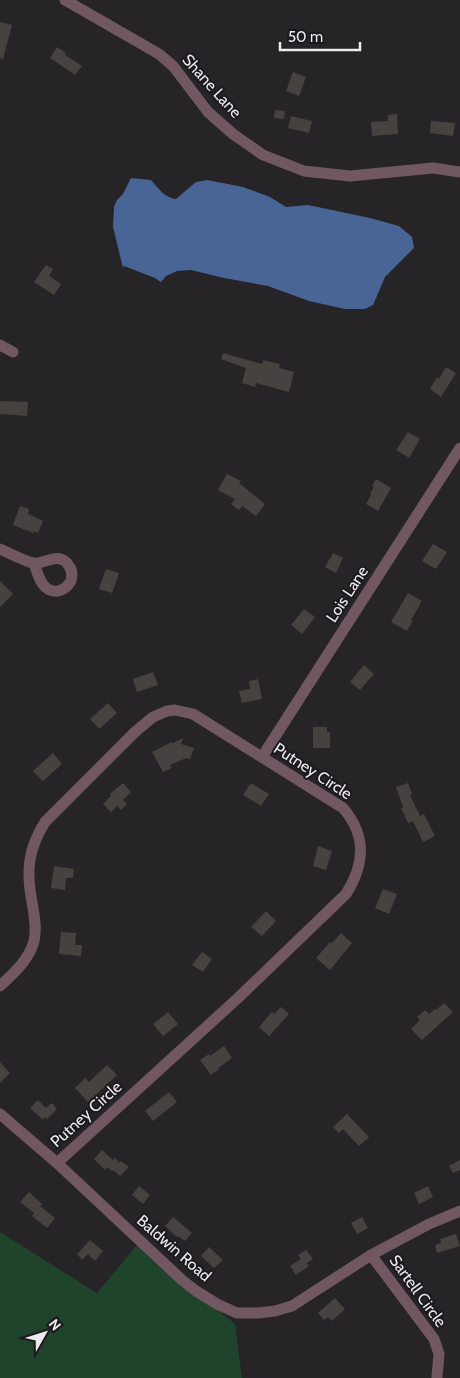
<svg xmlns="http://www.w3.org/2000/svg" width="460" height="1378" font-family="Cabin,sans-serif">
  <rect width="100%" height="100%" fill="#262427"/>
  <path fill="#20432c" d="M0 1232 97 1293 137 1245 235 1324 242 1378H0Z"/>
  <path fill="#496595" d="M131 178 151 180C158 188 165 198 176 199L196 182 207 180 243 187 270 197 286 207 308 205 370 218 399 226 412 237 414 248 385 277 373 305 365 309H345L309 301 268 286 224 278 191 270 177 271 166 276 161 282 155 278 124 266 123 268 113 227 114 207 117 200 123 194Z"/>
  <path fill="#474240" d="M0 22 12 25 3 59 0 58Z
    M57 47 66 53 65 55 82 66 75 75 50 58Z
    M293 72 306 77 299 96 286 91Z
    M275 110 285 111 284 119 274 118Z
    M397 114 398 134 372 136 371 122 388 121V115Z
    M291 116 312 121 309 133 288 128Z
    M431 121 455 123 453 136 430 133Z
    M46 265 53 269 49 276 61 284 54 295 34 282Z
    M223 353 262 364 263 360 280 364 279 368 294 372 289 392 256 383 255 387 242 383 246 368 221 359Z
    M446 367 456 373 441 397 430 389 437 377 439 379Z
    M0 401 28 402 27 416 0 414Z
    M408 432 420 439 409 458 396 450Z
    M227 474 241 481 239 483 265 504 256 516 242 506 239 510 231 504 235 499 218 490Z
    M376 479 391 488 378 511 366 504 371 495 370 494 374 487 372 486Z
    M20 506 29 509 28 514 43 521 38 533 34 531 33 533 13 525Z
    M433 544 447 552 436 569 422 561Z
    M333 553 343 558 336 573 325 567Z
    M106 569 119 573 112 593 99 589Z
    M0 581 13 594 0 607Z
    M408 593 422 601 411 620 413 621 407 631 391 622Z
    M304 609 315 617 302 634 291 625Z
    M364 665 374 674 360 690 350 682Z
    M153 672 158 685 137 692 133 679Z
    M258 679 262 699 242 703 239 691 250 689 249 681Z
    M108 703 117 713 99 729 90 719Z
    M313 727H327V732H330V748H313Z
    M183 738 181 744 194 748 190 759 186 758 170 765 172 768 163 772 152 752 172 742 173 743Z
    M53 753 62 764 43 781 33 771Z
    M123 783 131 792 123 800 127 804 121 810 117 806 111 812 103 804 111 796 110 794Z
    M251 783 269 794 261 806 243 795Z
    M408 783 412 794 410 795 420 816 424 814 435 836 423 842 413 821 408 823 401 808 403 807 396 787Z
    M318 846 332 851 326 870 313 866Z
    M54 866 74 869 73 878H66L65 890 51 888Z
    M383 889 397 894 389 914 375 908Z
    M266 911 276 921 262 936 251 927Z
    M61 932 76 933 75 945H82L81 956 59 954Z
    M341 933 352 943 330 970 316 958 330 942 331 944Z
    M202 952 212 959 203 972 192 965Z
    M444 1003 453 1012 422 1040 411 1029 420 1020 417 1017 425 1010 429 1014 435 1009 436 1010Z
    M281 1007 289 1014 269 1036 259 1027 272 1012 274 1014Z
    M168 1012 178 1024 163 1036 153 1024Z
    M224 1046 232 1058 218 1068 219 1069 211 1075 200 1060 209 1054 210 1056Z
    M0 1062 10 1073 0 1083Z
    M107 1065 117 1075 88 1102 75 1088 85 1078 89 1082Z
    M169 1092 177 1102 153 1121 145 1111Z
    M38 1100 46 1108 52 1103 57 1109 47 1119 45 1117 43 1120 30 1108Z
    M347 1114 369 1137 359 1146 343 1129 339 1133 333 1127Z
    M102 1150 113 1160 115 1158 120 1163 121 1161 129 1167 120 1176 113 1170 112 1171 107 1167 105 1170 94 1159Z
    M460 1160V1170L453 1173 449 1166Z
    M139 1186 150 1195 143 1204 132 1195Z
    M428 1186 433 1197 419 1204 414 1193Z
    M29 1192 42 1204 40 1206 55 1218 47 1228 32 1216 34 1213 20 1202Z
    M173 1217 192 1233 185 1241 178 1236 177 1237 165 1226Z
    M362 1217 368 1228 357 1234 351 1223Z
    M456 1234 460 1246 437 1253 435 1245 441 1243 440 1239Z
    M90 1240 103 1251 95 1261 88 1254 82 1260 77 1254Z
    M209 1247 223 1260 214 1268 201 1256Z
    M306 1250 313 1259 307 1263 309 1266 296 1275 290 1266 301 1259 298 1255Z
    M335 1298 345 1309 332 1321 328 1317 324 1320 318 1313Z"/>
  <g fill="none" stroke-linecap="round" stroke-linejoin="round">
    <path stroke="#715761" stroke-width="11" d="M65 0 159 54 173 66 208 112 233 134 263 155 304 171 350 176 433 168 460 172
      M0 345 13 352
      M0 549C7 552 26 562 33 563 45 565 59 550 69 566 73 571 72 576 71 581 68 586 64 590 58 591 42 593 38 575 34 563
      M262 757 460 448
      M0 986C14 973 29 960 34 941 37 928 34 915 32 902 26 871 28 849 45 822L136 731 153 717 167 711 175 710 193 714 343 808C367 836 365 864 346 894L238 998 57 1163
      M0 1114 57 1163 182 1280 196 1291 217 1304 237 1313H258L275 1311 292 1306 371 1255 429 1224 460 1211
      M371 1255 434 1339 439 1354 437 1377"/>
  </g>
  <g text-anchor="middle" dominant-baseline="central" stroke-width="4" stroke-linejoin="round" paint-order="stroke">
    <g font-size="16" fill="#edebee" stroke="#1c1a1e">
      <text transform="translate(212 86) rotate(48)">Shane Lane</text>
      <text transform="translate(347 594) rotate(-57)">Lois Lane</text>
      <text transform="translate(313 771) rotate(33)">Putney Circle</text>
      <text transform="translate(86 1114) rotate(-42)">Putney Circle</text>
      <text transform="translate(174 1248) rotate(41)">Baldwin Road</text>
      <text transform="translate(418 1291) rotate(54)">Sartell Circle</text>
    </g>
  </g>
  <g transform="translate(45 1333) rotate(51)" stroke="#1c1a1e" stroke-width="4" paint-order="stroke">
  <path d="M0-4L9 19L0 12L-9 19Z" fill="#edebee"/>
  <text y="-8" font-size="14" font-weight="bold" text-anchor="middle" fill="#edebee">N</text>
  </g>
  <path d="M280 42v8h80v-8" fill="none" stroke="#edebee" stroke-width="2.5"/>
  <text x="288" y="42" font-size="15" fill="#edebee" stroke="#1c1a1e" stroke-width="4" paint-order="stroke">50 m</text>
</svg>
